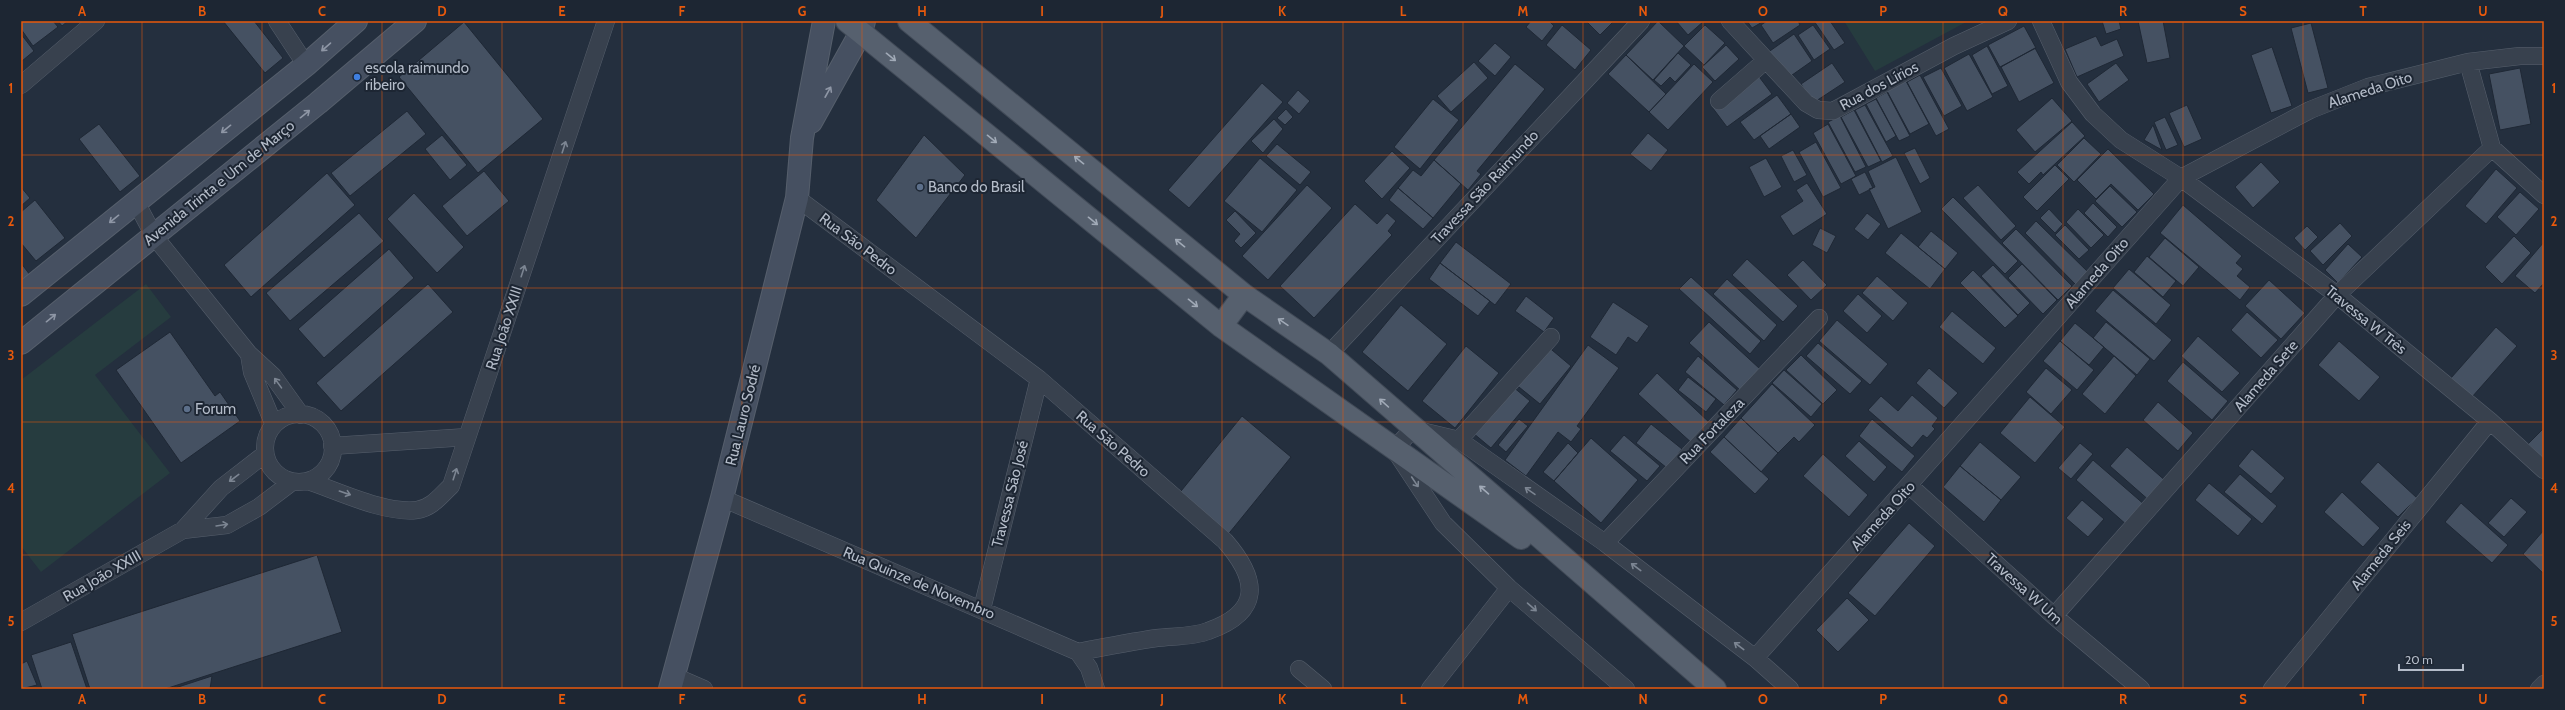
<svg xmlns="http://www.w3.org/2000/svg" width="2565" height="710" font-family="Cabin,sans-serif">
  <rect width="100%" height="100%" fill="#242f3e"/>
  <path fill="#263c3f" d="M1844 21H1968L1875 71Z
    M146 284 171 317 95 375 170 473 41 572 21 546V380Z"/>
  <path fill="#455162" stroke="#1f2835" d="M21 21H53L58 27 33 46 21 29Z
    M58 21H68L62 26Z
    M223 21H254L283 58 265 73Z
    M1531 21H1549L1554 26 1542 41 1526 27Z
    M1586 21H1614L1600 35Z
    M1658 21 1684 46 1653 80 1626 55Z
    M1676 21H1704L1688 35Z
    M1747 21H1764L1752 28Z
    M1767 21H1798L1800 25 1773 43 1761 25Z
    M1814 21H1830L1845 43 1834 50Z
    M2102 21H2119L2121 29 2106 34Z
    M2138 21H2163L2170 58 2147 63Z
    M464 22 543 119 478 173 399 77Z
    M2311 23 2328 88 2308 93 2291 28Z
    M1562 25 1591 50 1575 70 1546 45Z
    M1705 25 1725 43 1704 65 1684 46Z
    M1813 25 1830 49 1814 60 1798 35Z
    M2024 26 2036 48 2000 67 1988 45Z
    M21 34 34 51 22 61 21 60Z
    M1794 34 1812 61 1785 80 1767 53Z
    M2096 36 2101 46 2117 39 2124 56 2077 77 2065 49Z
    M1495 43 1511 57 1495 76 1478 61Z
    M1726 45 1739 59 1715 81 1702 67Z
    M1987 46 2008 86 1992 94 1972 55Z
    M2272 47 2292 106 2271 113 2251 55Z
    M2035 48 2054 83 2019 102 2001 67Z
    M1678 53 1691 65 1675 82 1670 77 1661 86 1654 80Z
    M1969 54 1993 97 1967 111 1944 68Z
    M1626 55 1666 94 1649 112 1608 74Z
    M1474 62 1488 78 1451 112 1437 96Z
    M1832 63 1845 82 1813 103 1801 84Z
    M2116 63 2129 80 2099 102 2087 84Z
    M1515 64 1545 89 1477 171 1481 174 1468 190 1434 160Z
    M1694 64 1713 82 1668 130 1649 112Z
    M1941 68 1962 106 1944 116 1923 77Z
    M2520 68 2531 124 2500 130 2489 74Z
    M1757 74 1772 94 1727 127 1712 107Z
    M1920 75 1949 129 1936 136 1907 82Z
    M1906 81 1929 124 1910 134 1887 91Z
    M1262 83 1283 102 1189 208 1168 190Z
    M1298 90 1310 101 1299 114 1287 103Z
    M1887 92 1910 136 1899 141 1876 98Z
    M1777 95 1791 114 1754 140 1740 122Z
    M2052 98 2072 121 2035 152 2016 130Z
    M1433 99 1459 120 1420 169 1394 147Z
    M1876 99 1896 136 1886 142 1866 104Z
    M1865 105 1893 156 1882 162 1855 110Z
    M2187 105 2202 139 2184 147 2169 113Z
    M1286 109 1293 117 1285 125 1277 118Z
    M1854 110 1881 161 1868 167 1841 117Z
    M407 111 426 134 350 196 331 173Z
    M1791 114 1800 127 1769 149 1760 136Z
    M1840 116 1866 167 1855 172 1828 122Z
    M2165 117 2178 145 2166 150 2154 122Z
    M1274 119 1283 129 1263 153 1251 141Z
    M2072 122 2085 136 2043 175 2041 172 2029 184 2017 172Z
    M99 124 140 176 120 192 79 139Z
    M1828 124 1856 176 1841 184 1813 133Z
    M2153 125 2162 150 2144 140Z
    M1648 133 1668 150 1651 171 1630 154Z
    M442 135 467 165 450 180 425 149Z
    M924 135 965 175 916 238 876 200Z
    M2084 138 2101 154 2074 182 2057 165Z
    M1816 142 1841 188 1823 197 1799 152Z
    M1277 144 1311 172 1300 185 1266 156Z
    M1915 148 1930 178 1920 184 1904 153Z
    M2108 149 2154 194 2138 210 2111 184 2096 199 2077 180Z
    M1793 150 1807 175 1794 182 1781 156Z
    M1392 151 1410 168 1382 199 1364 181Z
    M1896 157 1922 212 1888 229 1869 189 1875 187 1868 171Z
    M1260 158 1297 190 1262 232 1224 201Z
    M1766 158 1782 187 1764 197 1749 167Z
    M1434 160 1461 184 1433 218 1398 188 1413 170 1421 176Z
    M2261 162 2280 182 2253 208 2235 187Z
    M2055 165 2069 179 2037 211 2023 197Z
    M2496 169 2517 188 2486 224 2465 206Z
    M484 171 509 201 467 236 442 206Z
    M1865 172 1873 188 1859 195 1851 179Z
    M327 173 355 205 251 297 224 265Z
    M1807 183 1827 214 1793 236 1780 216 1803 201 1796 190Z
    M1307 185 1332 208 1268 280 1242 256Z
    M1978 185 2016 226 2001 240 1963 198Z
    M2110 186 2137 212 2122 227 2095 201Z
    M21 187 30 198 21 206Z
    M1398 188 1433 218 1423 229 1389 200Z
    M2520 192 2539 209 2516 235 2497 217Z
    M414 193 464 247 437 273 387 219Z
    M1953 197 2018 261 2005 274 1941 209Z
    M35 200 65 238 36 261 21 243V212Z
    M2093 203 2117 227 2108 237 2084 213Z
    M1355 204 1377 224 1387 213 1396 221 1388 231 1392 235 1314 318 1280 286Z
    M2183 205 2242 256 2236 263 2243 269 2237 276 2250 287 2240 300 2160 233Z
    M2049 209 2063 224 2055 233 2040 218Z
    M2078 209 2104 235 2091 248 2066 222Z
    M1235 211 1256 233 1241 248 1234 241 1240 234 1226 220Z
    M359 213 384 241 290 321 266 293Z
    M1867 213 1881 224 1868 240 1854 229Z
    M2036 221 2089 273 2076 285 2025 233Z
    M2340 223 2352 236 2323 265 2310 251Z
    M2065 225 2089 250 2079 259 2055 235Z
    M2307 226 2318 237 2305 250 2294 238Z
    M1820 228 1836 236 1827 253 1812 245Z
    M2016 229 2072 286 2058 300 2002 243Z
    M1931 231 1958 253 1945 269 1918 247Z
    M1901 233 1945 269 1930 289 1885 253Z
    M2514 236 2531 253 2502 284 2485 267Z
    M2165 238 2199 267 2183 286 2149 257Z
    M1456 242 1511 284 1495 305 1440 263Z
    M2544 242V283L2535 293 2515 276Z
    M2348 244 2362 257 2338 283 2325 270Z
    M389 249 414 278 324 358 298 329Z
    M2147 256 2176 281 2163 297 2134 272Z
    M1747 259 1798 306 1783 322 1732 275Z
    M1803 260 1827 285 1811 300 1787 275Z
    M21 263 30 275 21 282Z
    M1440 263 1490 301 1478 316 1429 279Z
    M2022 264 2057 300 2043 314 2008 278Z
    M1993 265 2030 303 2018 315 1981 276Z
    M2129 269 2171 305 2156 324 2113 288Z
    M1973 270 2018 316 2005 328 1960 283Z
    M1877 276 1908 303 1893 321 1862 293Z
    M1691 277 1761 341 1750 354 1679 289Z
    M1727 279 1777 325 1764 341 1713 294Z
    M2269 280 2305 313 2281 339 2245 306Z
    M428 284 453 312 341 411 316 383Z
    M2113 290 2172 340 2154 361 2095 311Z
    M1858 294 1882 316 1867 333 1843 311Z
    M1526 296 1554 318 1544 332 1515 311Z
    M1613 302 1649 326 1637 343 1628 337 1616 355 1590 337Z
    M1401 305 1447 344 1408 391 1362 352Z
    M1952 311 1996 348 1983 364 1939 327Z
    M2247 312 2278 340 2261 358 2231 330Z
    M1837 320 1888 364 1870 385 1819 341Z
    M1709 322 1760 369 1741 391 1689 343Z
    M2106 322 2150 359 2137 375 2093 338Z
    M2075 323 2104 347 2089 365 2060 341Z
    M2496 327 2517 346 2472 397 2451 378Z
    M170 332 215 396 220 392 240 421 181 463 116 370Z
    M2198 336 2240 373 2222 392 2181 356Z
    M2060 341 2094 370 2077 390 2043 361Z
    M2339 341 2380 377 2359 401 2318 365Z
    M1818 343 1862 381 1850 394 1806 356Z
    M1546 345 1571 366 1540 404 1514 383Z
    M1588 345 1619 368 1577 426 1581 429 1571 442 1558 432 1526 476 1505 460Z
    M1466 346 1499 373 1455 428 1422 401Z
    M1801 355 1837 390 1823 404 1786 370Z
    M1698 356 1737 390 1724 405 1685 372Z
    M2114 356 2136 376 2105 414 2082 394Z
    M2183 362 2228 401 2212 420 2167 381Z
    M1929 368 1958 393 1944 408 1916 383Z
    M2046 368 2072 390 2051 414 2026 392Z
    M1784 370 1822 404 1811 417 1772 383Z
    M1657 373 1712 425 1694 445 1638 394Z
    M1688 377 1716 399 1706 412 1678 390Z
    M1772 384 1815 425 1799 442 1794 437 1778 453 1741 418Z
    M1512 386 1530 401 1491 448 1473 433Z
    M1912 395 1938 418 1932 426 1935 429 1927 438 1923 435 1912 448 1868 410 1881 396 1898 411Z
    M2030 397 2065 427 2035 463 2000 433Z
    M2158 402 2193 433 2178 451 2143 420Z
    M1242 416 1291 457 1226 537 1177 496Z
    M1741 418 1778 453 1761 472 1724 437Z
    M1519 419 1528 426 1506 452 1498 445Z
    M1872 419 1915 456 1902 472 1859 436Z
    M1651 424 1682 449 1667 468 1636 443Z
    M2544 428V459L2528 444Z
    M1624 435 1660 466 1647 481 1610 451Z
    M1724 437 1769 479 1755 494 1710 452Z
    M1591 438 1638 480 1601 523 1554 481Z
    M1859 441 1887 467 1874 482 1845 456Z
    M1980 442 2021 477 2001 500 1960 466Z
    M1568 443 1578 453 1554 481 1543 472Z
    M2080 443 2093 454 2071 479 2058 468Z
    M2127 447 2168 483 2151 502 2110 466Z
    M2252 449 2285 478 2271 494 2238 466Z
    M1823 454 1868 495 1849 517 1803 476Z
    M2093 460 2146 506 2128 526 2076 480Z
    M2378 462 2417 498 2398 517 2360 482Z
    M1960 466 2001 500 1984 522 1943 487Z
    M2240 474 2277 506 2262 524 2224 492Z
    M2209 483 2252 519 2238 536 2195 500Z
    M2342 492 2380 528 2363 547 2324 512Z
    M2511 498 2527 512 2504 537 2488 523Z
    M2082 500 2104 519 2088 537 2066 518Z
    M2461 503 2508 545 2492 563 2445 522Z
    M1909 523 1935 546 1875 616 1848 593Z
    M2544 530V574L2523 554Z
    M317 555 342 632 165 689H90L72 634Z
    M1847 598 1869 620 1838 652 1816 630Z
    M71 642 87 689H42L31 655Z
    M27 661 37 685 21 689V664Z
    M212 676 210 689H172Z"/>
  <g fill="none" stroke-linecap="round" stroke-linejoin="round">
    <defs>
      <path id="street" d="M277 21 306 65
        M1730 21 1806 103 1818 110 1833 111 1954 46 2008 21
        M2041 21 2069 82 2093 114 2121 140 2181 178 2337 295 2490 421 2544 470
        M2468 62 2492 148 2544 195
        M21 85 96 21
        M1719 101 1765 61
        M797 198 1039 379 1225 541C1259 580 1262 612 1208 631 1193 637 1173 636 1157 638 1130 642 1104 647 1078 652
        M136 202 154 236 249 354 273 376 301 415
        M249 354 252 372 274 425
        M1329 354 1641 21
        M265 448a34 34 0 1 1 68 0a34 34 0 1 1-68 0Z
        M1459 440 1551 337
        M332 446 467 437
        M308 481C338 491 385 514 417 510 432 508 441 495 451 486L606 21
        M1910 486 2054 616 2141 689
        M722 498 1078 652 1089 668 1096 689
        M183 530 227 525 259 507 292 482
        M1605 543 1819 318
        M982 609 1039 379
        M2054 616 2337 295 2492 148
        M21 622 183 530 221 488 265 454
        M1755 658 2181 178 2310 110 2368 87 2468 62 2520 56H2544
        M1299 669 1323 689
        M674 676 704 689
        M1430 689 1509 588
        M1626 689 1509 588 1443 523 1394 449 1413 429 1459 440 1605 543 1755 658 1790 689
        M2272 689 2490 421
        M2539 689 2544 684"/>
      <path id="secondary" d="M811 122 861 32 864 21
        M21 295 306 65 356 21
        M21 343 318 103 415 21
        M670 689 722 498 797 198 802 138 824 21"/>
      <path id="primary" d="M847 21 1221 326 1521 538
        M909 21 1244 295 1329 354 1715 689
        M1221 326 1244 295"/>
    </defs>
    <use href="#street" stroke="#565f6c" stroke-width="18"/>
    <use href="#secondary" stroke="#565f6c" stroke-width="24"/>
    <use href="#primary" stroke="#414a57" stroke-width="24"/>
    <use href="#street" stroke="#38414e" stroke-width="17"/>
    <use href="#secondary" stroke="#465061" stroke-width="22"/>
    <use href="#primary" stroke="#56606e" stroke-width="22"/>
  </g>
  <defs><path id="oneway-shaft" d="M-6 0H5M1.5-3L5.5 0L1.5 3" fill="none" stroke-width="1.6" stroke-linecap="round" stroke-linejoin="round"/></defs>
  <g stroke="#8e96a5">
    <use href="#oneway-shaft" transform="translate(326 47) rotate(139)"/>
    <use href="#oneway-shaft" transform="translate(828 92) rotate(-61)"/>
    <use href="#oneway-shaft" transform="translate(305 114) rotate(-39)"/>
    <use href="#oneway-shaft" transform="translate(226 129) rotate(141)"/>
    <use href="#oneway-shaft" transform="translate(114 219) rotate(141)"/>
    <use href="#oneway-shaft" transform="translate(51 318) rotate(-39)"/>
  </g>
  <g stroke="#a1aab7">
    <use href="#oneway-shaft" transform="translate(891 57) rotate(39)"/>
    <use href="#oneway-shaft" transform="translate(992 139) rotate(39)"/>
    <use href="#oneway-shaft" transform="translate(1079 160) rotate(-141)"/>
    <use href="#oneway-shaft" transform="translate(1093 221) rotate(39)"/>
    <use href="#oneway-shaft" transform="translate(1180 243) rotate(-141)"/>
    <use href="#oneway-shaft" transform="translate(1193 303) rotate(39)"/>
    <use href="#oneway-shaft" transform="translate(1283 322) rotate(-146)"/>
    <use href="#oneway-shaft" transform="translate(1384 403) rotate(-138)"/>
    <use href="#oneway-shaft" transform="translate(1484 490) rotate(-139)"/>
  </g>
  <g stroke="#7c8592">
    <use href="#oneway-shaft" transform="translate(564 147) rotate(-72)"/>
    <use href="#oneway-shaft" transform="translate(523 271) rotate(-72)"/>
    <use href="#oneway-shaft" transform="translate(278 383) rotate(-126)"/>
    <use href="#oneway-shaft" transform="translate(455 474) rotate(-72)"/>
    <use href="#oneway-shaft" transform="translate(234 478) rotate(143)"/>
    <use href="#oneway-shaft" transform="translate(1415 482) rotate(56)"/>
    <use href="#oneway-shaft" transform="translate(1530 491) rotate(-145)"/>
    <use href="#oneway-shaft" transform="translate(345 493) rotate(19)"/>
    <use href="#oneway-shaft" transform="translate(222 525) rotate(-9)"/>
    <use href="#oneway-shaft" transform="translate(1636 567) rotate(-143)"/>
    <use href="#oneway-shaft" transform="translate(1532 607) rotate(41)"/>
    <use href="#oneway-shaft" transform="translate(1739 646) rotate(-143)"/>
  </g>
  <path fill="none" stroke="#e8590c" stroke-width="1" stroke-opacity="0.55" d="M142 21V689M262 21V689M382 21V689M502 21V689M622 21V689M742 21V689M862 21V689M982 21V689M1102 21V689M1222 21V689M1343 21V689M1463 21V689M1583 21V689M1703 21V689M1823 21V689M1943 21V689M2063 21V689M2183 21V689M2303 21V689M2423 21V689M21 155H2544M21 288H2544M21 422H2544M21 555H2544"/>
  <circle fill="#3f7fe0" stroke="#1d2633" stroke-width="1.5" cx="357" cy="77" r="4"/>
  <g fill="#5c6f8a" stroke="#1d2633" stroke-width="1.5">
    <circle cx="920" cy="187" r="4"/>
    <circle cx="187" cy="409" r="4"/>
  </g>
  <g text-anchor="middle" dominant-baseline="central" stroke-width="4" stroke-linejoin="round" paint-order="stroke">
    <g font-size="15" fill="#b4bcc9" stroke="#1d2633" text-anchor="start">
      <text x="365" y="68">escola raimundo<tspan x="365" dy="17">ribeiro</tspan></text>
      <text x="928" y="187">Banco do Brasil</text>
      <text x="195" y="409">Forum</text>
    </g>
    <g font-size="15" fill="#b4bcc9" stroke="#1d2633">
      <text transform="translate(1879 86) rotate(-28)">Rua dos Lírios</text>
      <text transform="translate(2370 90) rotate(-18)">Alameda Oito</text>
      <text transform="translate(219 183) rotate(-39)">Avenida Trinta e Um de Março</text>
      <text transform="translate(1485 187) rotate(-47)">Travessa São Raimundo</text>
      <text transform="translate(858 244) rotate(37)">Rua São Pedro</text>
      <text transform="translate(2097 273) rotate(-49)">Alameda Oito</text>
      <text transform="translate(2366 320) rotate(39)">Travessa W Três</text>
      <text transform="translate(504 328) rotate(-72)">Rua João XXIII</text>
      <text transform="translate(2266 376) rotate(-49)">Alameda Sete</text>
      <text transform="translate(743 415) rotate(-76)">Rua Lauro Sodré</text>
      <text transform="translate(1712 431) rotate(-46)">Rua Fortaleza</text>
      <text transform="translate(1113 444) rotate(41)">Rua São Pedro</text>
      <text transform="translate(1010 494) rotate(-76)">Travessa São José</text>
      <text transform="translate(1883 516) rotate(-48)">Alameda Oito</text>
      <text transform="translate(2381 555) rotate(-51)">Alameda Seis</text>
      <text transform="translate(102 576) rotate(-30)">Rua João XXIII</text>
      <text transform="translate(919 583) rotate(23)">Rua Quinze de Novembro</text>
      <text transform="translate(2024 589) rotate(42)">Travessa W Um</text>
    </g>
  </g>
  <rect width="2565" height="710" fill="none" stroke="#1d2633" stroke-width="44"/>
  <path d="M2399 664v6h64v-6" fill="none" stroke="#b4bcc9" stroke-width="2"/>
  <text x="2405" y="664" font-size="12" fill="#b4bcc9" stroke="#1d2633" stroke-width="3" paint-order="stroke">20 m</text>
  <rect x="22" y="22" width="2521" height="666" fill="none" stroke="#e8590c" stroke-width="1.5"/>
  <g font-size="13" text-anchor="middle" font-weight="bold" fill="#e8590c">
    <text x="82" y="16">A</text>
    <text x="202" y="16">B</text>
    <text x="322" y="16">C</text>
    <text x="442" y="16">D</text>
    <text x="562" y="16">E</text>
    <text x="682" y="16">F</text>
    <text x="802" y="16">G</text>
    <text x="922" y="16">H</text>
    <text x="1042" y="16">I</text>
    <text x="1162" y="16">J</text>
    <text x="1282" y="16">K</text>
    <text x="1403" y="16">L</text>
    <text x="1523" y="16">M</text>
    <text x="1643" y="16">N</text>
    <text x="1763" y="16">O</text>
    <text x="1883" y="16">P</text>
    <text x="2003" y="16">Q</text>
    <text x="2123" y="16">R</text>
    <text x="2243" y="16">S</text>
    <text x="2363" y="16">T</text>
    <text x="2483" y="16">U</text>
    <text x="11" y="93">1</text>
    <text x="2554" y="93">1</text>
    <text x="11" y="226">2</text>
    <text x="2554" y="226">2</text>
    <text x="11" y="360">3</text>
    <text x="2554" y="360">3</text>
    <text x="11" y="493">4</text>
    <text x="2554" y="493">4</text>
    <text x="11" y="626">5</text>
    <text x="2554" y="626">5</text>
    <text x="82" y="704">A</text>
    <text x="202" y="704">B</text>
    <text x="322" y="704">C</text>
    <text x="442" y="704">D</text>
    <text x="562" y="704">E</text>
    <text x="682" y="704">F</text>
    <text x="802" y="704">G</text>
    <text x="922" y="704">H</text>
    <text x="1042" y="704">I</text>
    <text x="1162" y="704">J</text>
    <text x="1282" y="704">K</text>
    <text x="1403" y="704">L</text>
    <text x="1523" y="704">M</text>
    <text x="1643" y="704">N</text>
    <text x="1763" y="704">O</text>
    <text x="1883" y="704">P</text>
    <text x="2003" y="704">Q</text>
    <text x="2123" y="704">R</text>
    <text x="2243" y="704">S</text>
    <text x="2363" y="704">T</text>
    <text x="2483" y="704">U</text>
  </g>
</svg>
